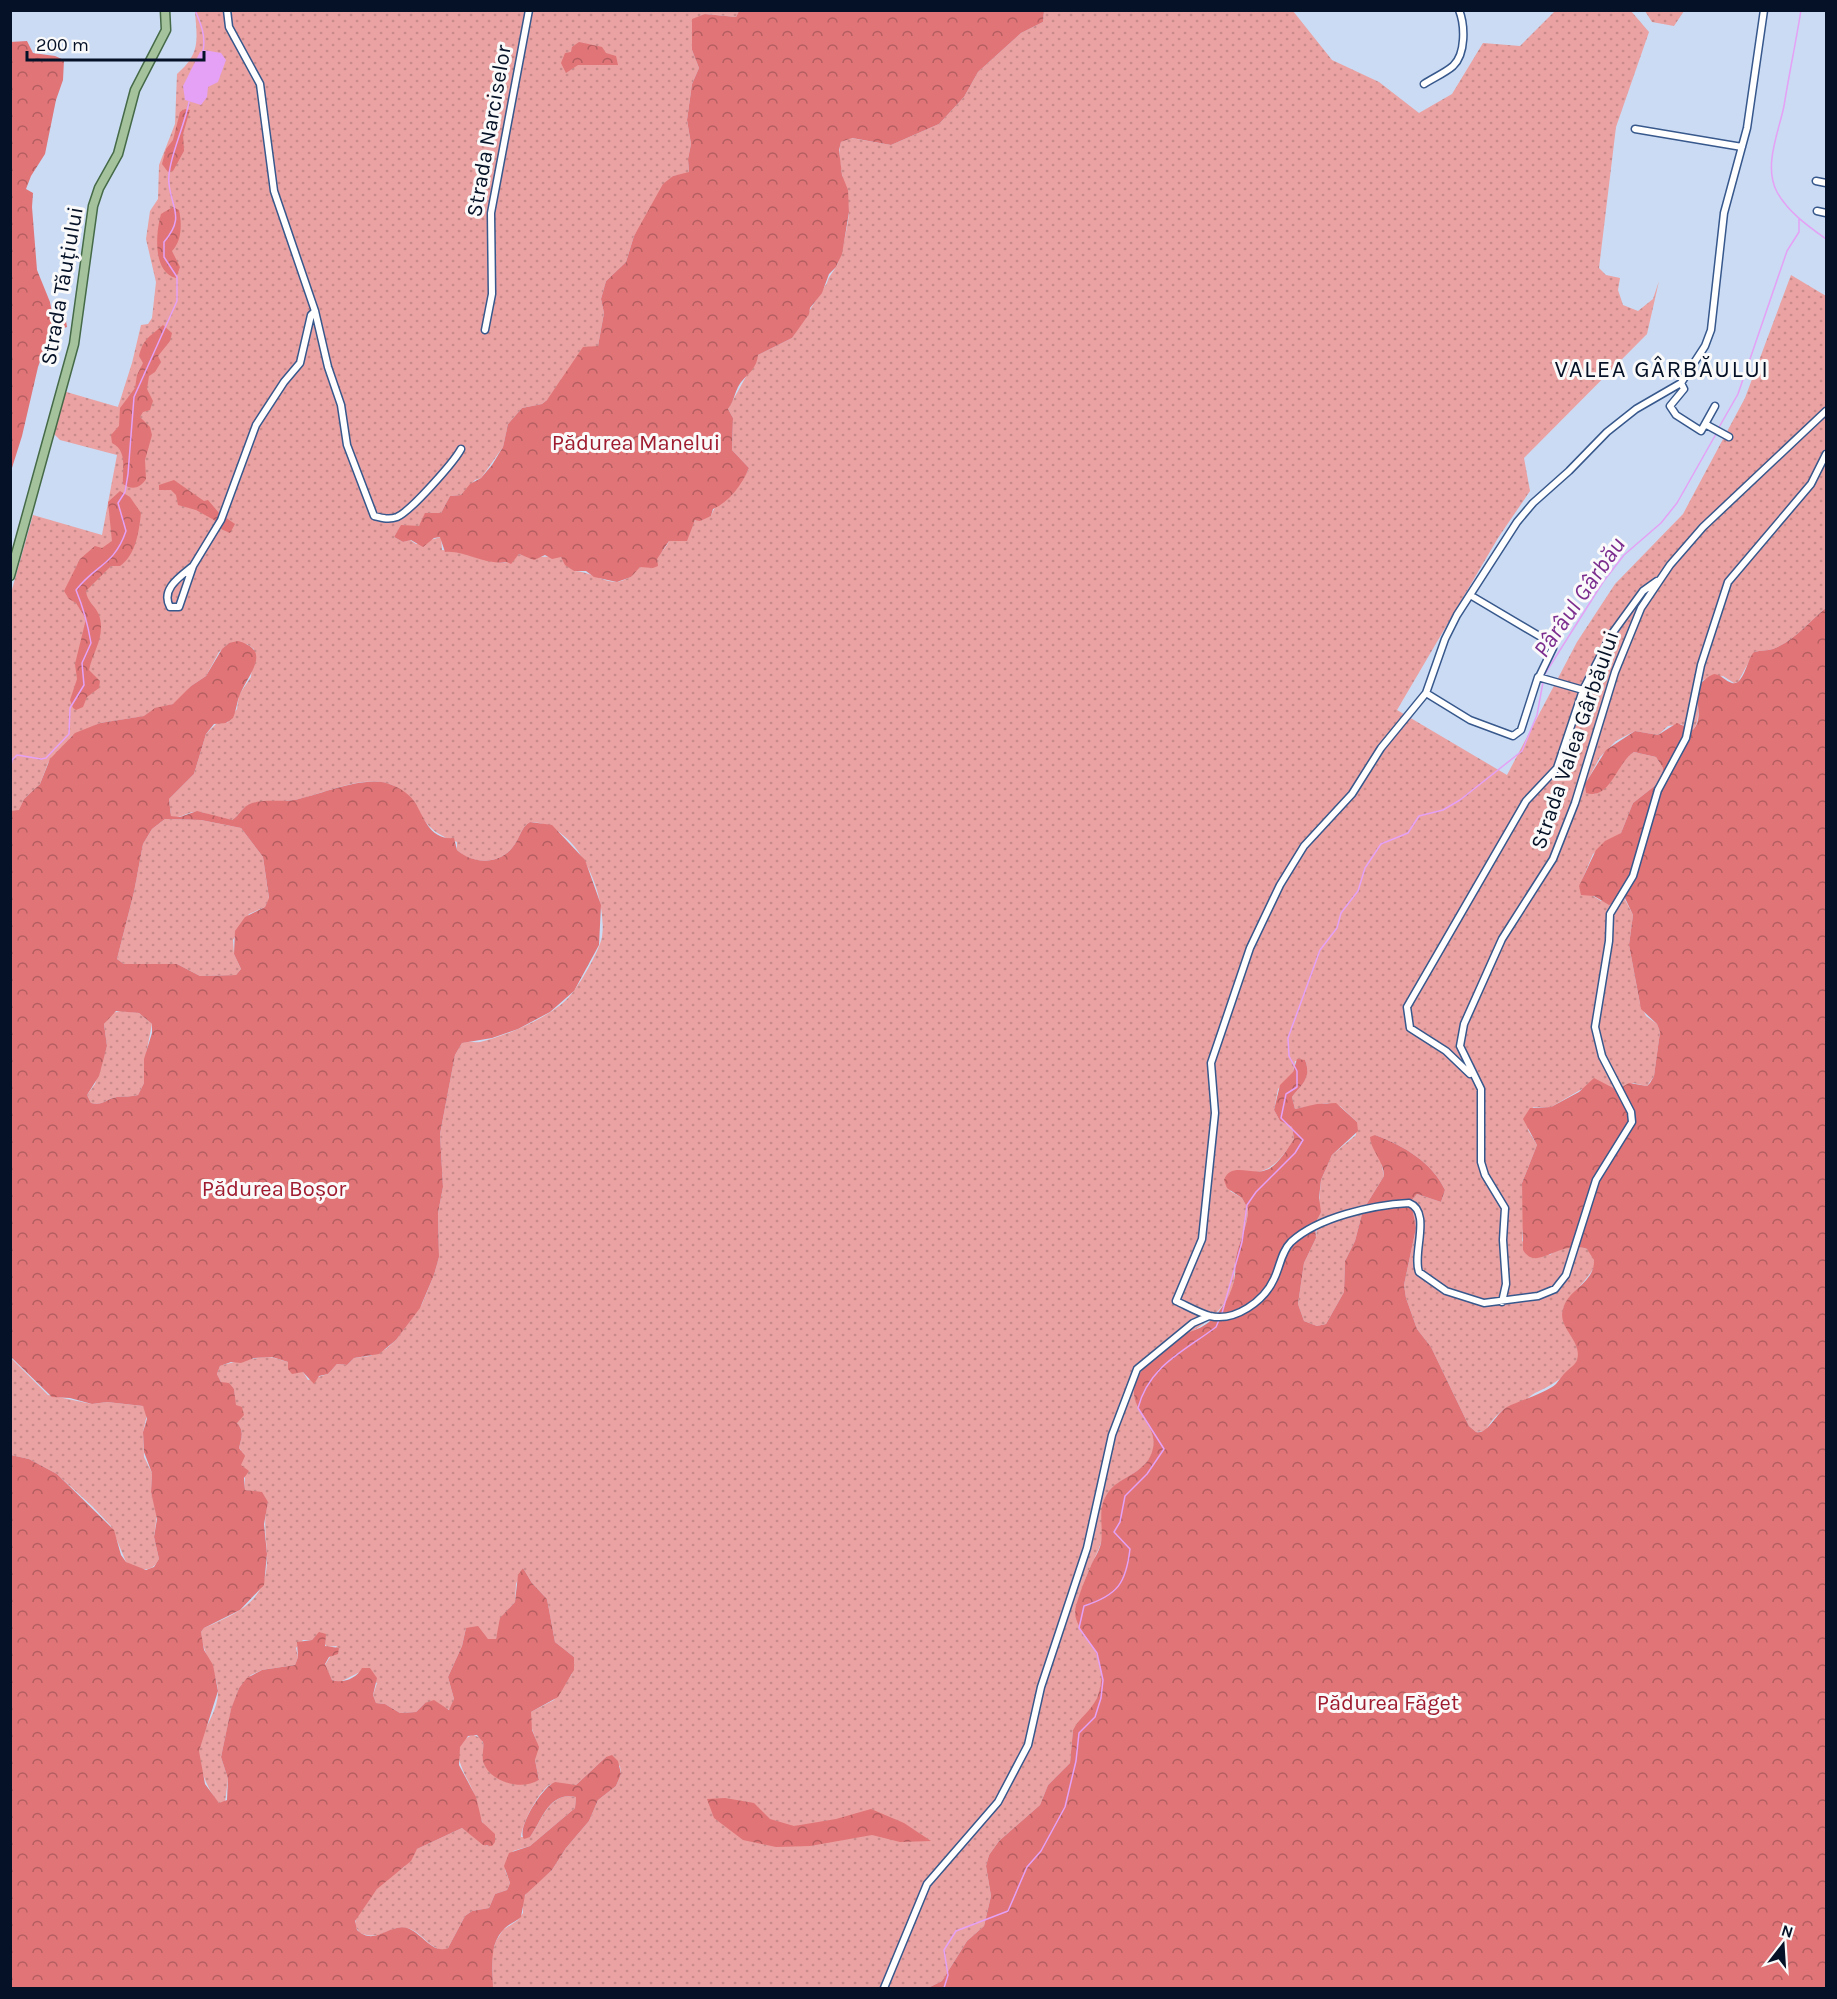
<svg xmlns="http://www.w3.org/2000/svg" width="1837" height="1999" font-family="Karla,sans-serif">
  <defs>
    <pattern id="grass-dots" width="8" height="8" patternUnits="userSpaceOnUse" patternTransform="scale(1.5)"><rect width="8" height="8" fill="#eba2a2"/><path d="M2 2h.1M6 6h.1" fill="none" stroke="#c88a8b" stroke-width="1.8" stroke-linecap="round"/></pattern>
    <pattern id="forest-crowns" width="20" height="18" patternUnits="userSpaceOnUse" patternTransform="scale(1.5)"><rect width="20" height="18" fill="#e07477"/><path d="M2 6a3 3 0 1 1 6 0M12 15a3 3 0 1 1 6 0" fill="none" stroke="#b45e61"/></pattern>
  </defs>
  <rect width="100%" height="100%" fill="#cbdbf3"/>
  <path fill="url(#grass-dots)" d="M195 11H739L736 17 705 14 692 50 699 68 692 84 687 120 691 144 688 159 689 173 673 176 634 236 626 262 606 281 601 299 604 313 598 346 547 400 542 404 522 408 508 424 503 447 481 478 475 480 461 495 450 496 441 513H430L419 526H401L394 537 403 542 410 540 416 544 441 537 442 550C453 551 464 554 475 555 492 557 502 572 519 554 533 560 546 555 561 557L574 571C589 571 601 582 617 582 621 582 627 578 631 577 640 561 660 561 669 541 688 537 687 534 696 519L711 516C717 497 741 488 749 468L732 450 733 418 728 409 758 355 792 338 827 283C829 275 832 274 836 267 841 260 849 220 849 212 848 189 835 162 841 142L851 138 891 145 939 124 964 97 978 72 1021 33 1043 22 1044 11H1293L1332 60 1379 82 1419 113 1452 94 1483 43 1520 46 1555 11H1631L1649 32 1616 127 1599 268 1606 275 1620 278 1618 290 1623 305 1638 311 1653 299 1659 281 1647 334 1524 458 1530 491 1498 538 1397 710 1507 775 1577 642 1615 584 1683 514 1745 398 1791 275 1826 296V608C1808 622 1796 640 1773 649 1767 651 1761 650 1754 652L1738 682 1734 683 1723 676 1702 680C1692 695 1704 716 1693 730H1688L1681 724 1668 726 1658 735 1635 731 1616 741 1600 757 1587 781 1595 794C1614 783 1617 762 1634 752L1656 757 1663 768 1661 781 1633 803 1621 833 1593 854 1579 887 1601 901 1623 896 1633 915 1629 945 1640 1004 1646 1016 1657 1024 1660 1032 1654 1076 1647 1086 1633 1083 1617 1090 1582 1089 1551 1107H1533L1528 1130 1537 1145 1522 1183 1524 1214 1522 1241 1550 1255C1556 1250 1566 1245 1575 1246 1627 1254 1565 1293 1563 1310 1561 1327 1588 1349 1575 1365 1563 1378 1551 1386 1535 1393 1529 1396 1526 1401 1520 1404 1514 1406 1508 1406 1503 1410 1495 1416 1490 1423 1485 1431L1476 1432 1469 1426 1431 1347 1417 1329 1406 1298 1404 1285 1416 1228 1411 1201 1417 1194 1441 1202 1445 1190C1432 1162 1404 1146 1375 1135L1384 1176 1363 1210 1355 1241 1345 1261 1344 1292 1326 1324 1317 1326 1304 1321 1298 1304 1304 1263 1316 1238 1321 1180 1332 1155 1356 1135 1357 1122 1340 1106 1327 1103 1295 1109 1292 1097C1301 1084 1312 1078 1305 1060L1295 1061 1293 1073 1278 1089 1274 1110 1280 1121 1292 1127 1294 1139C1284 1155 1272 1173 1251 1172L1230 1191 1242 1198 1248 1209C1248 1226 1239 1241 1236 1257 1233 1268 1236 1278 1232 1289 1213 1336 1158 1336 1137 1381 1124 1407 1160 1425 1153 1450 1146 1475 1117 1476 1106 1496 1099 1509 1103 1519 1103 1532 1102 1545 1096 1554 1091 1566 1085 1578 1078 1600 1075 1613L1102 1663C1104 1679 1099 1699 1090 1711 1085 1718 1077 1723 1073 1730L1070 1763 1048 1785 1040 1805 999 1841 989 1855 986 1866 991 1896 984 1926 967 1941 942 1981 928 1988H493L492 1954 496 1941 503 1930 518 1920 523 1913V1899L528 1891 552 1870 566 1848 589 1821 598 1800 616 1786 621 1774 620 1766 606 1757 576 1785 551 1784C538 1791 522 1824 521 1837H530C542 1820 550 1791 576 1797L575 1808 530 1846 513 1851 505 1870 510 1883 507 1890 495 1894 489 1908 472 1911 465 1916 448 1948 444 1950C429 1949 421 1931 407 1928 388 1924 384 1942 360 1933L355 1926 356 1917 382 1882 404 1867 417 1849 462 1828 487 1846 495 1842C492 1831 485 1829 481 1819 477 1811 478 1803 475 1796 469 1778 442 1746 473 1735L481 1738C485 1745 482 1750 484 1756 493 1783 514 1789 539 1780L535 1760 537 1743 531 1726V1712L554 1700 572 1674 574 1657 555 1642 547 1599 532 1583 523 1568 516 1584 515 1602 503 1615 496 1639 492 1641 466 1628 462 1646 448 1677 454 1699 451 1710 425 1703 416 1712 400 1713 385 1704 376 1703 373 1695 377 1683 360 1672 340 1682 332 1680 325 1665 337 1646 327 1647 318 1634 312 1640H303L296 1648 298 1657 295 1665 262 1670 251 1675 239 1688 231 1710 221 1757 228 1779 225 1802 219 1803C206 1789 194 1757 201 1739 207 1724 219 1707 218 1690 216 1669 202 1653 201 1632L204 1628C242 1611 269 1600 267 1553 266 1535 263 1520 268 1502L256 1492 245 1490V1474L240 1465 241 1450 239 1448C241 1439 245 1431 237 1423L234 1389 221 1382 217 1374 220 1366C228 1363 266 1355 274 1358 279 1359 283 1361 288 1362L290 1366 303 1372 308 1380 328 1374 337 1364 347 1365 354 1358 370 1356 386 1349 396 1340 422 1304 434 1275 439 1257 438 1213 443 1187 440 1134 455 1055 462 1043C468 1041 474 1043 480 1042 506 1036 551 1017 569 997 579 986 599 952 602 937 608 895 578 823 530 822 520 828 520 839 512 848 498 865 472 864 457 850V842C413 827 427 806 398 788 369 770 325 794 294 800 281 802 266 800 253 803 242 806 240 815 232 820 220 822 210 813 199 812 188 810 182 820 171 816L169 799 194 774 206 734 218 722 227 723 237 709 239 695 251 677 254 649 247 644 229 643 219 652 206 676 191 686 176 703 151 711 145 716 100 723 72 736 48 763 40 784 24 799 19 811H11V593L33 515 102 535 117 455 60 440 52 432 63 391 118 407 132 363 141 325 148 324 152 318 156 282 146 239 150 211 158 199 159 165 175 124 177 74C201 53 197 40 195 11Z
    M1645 11H1684L1674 26 1652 22Z
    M165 819 201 820 241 828 263 857 269 899 265 907 249 914 233 940 234 954 241 969 236 975 200 976 177 964H124L117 959 134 892 143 844 152 829Z
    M121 1011 139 1013 152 1024 144 1064V1083L138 1095C131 1097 124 1096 117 1097 106 1099 103 1106 91 1103L87 1095 95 1084 107 1046 104 1024 112 1013Z
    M10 1357 48 1395 92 1404 107 1402 143 1406 147 1414 143 1432 144 1457 152 1473 151 1492 157 1514 154 1537 159 1559C151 1575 138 1569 126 1562L111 1526 93 1507 57 1474 29 1459 11 1455Z"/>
  <path fill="url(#forest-crowns)" fill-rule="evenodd" d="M739 11H1044L1043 22 1021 33 978 72 964 97 939 124 891 145 852 138 841 142 839 150 842 175 848 190 849 212 842 254 836 267 829 274 822 293 810 308 809 314 792 338 758 355C756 372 745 374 738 387 734 395 734 401 728 409L733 418 732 450 749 468C742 485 729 502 713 509L711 516 700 521 695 520 687 541H669L657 559 658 566 653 568 640 567 631 577 617 582 594 577 586 571H574L565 565 561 557 552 559 545 555 534 560 519 554 511 564 507 562C486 566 465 550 445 552L440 537 434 538 423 547 411 540 403 542 394 537 401 525 419 526 425 513H441L450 496 461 495 470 484 481 478 492 465 503 447 508 424 522 408 542 404 547 400 583 347 598 346 604 313 601 299 606 281 626 262 634 236 663 184 673 176 689 172 688 159 691 144 687 120 692 84 699 68 692 50V19L705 14 736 17Z
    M27 41 33 53 55 56 64 60 63 80 56 100 45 154 31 176 26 189 33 193 32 207 37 270 50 302 54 323 66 321 67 327 50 333 38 367 22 436 11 471 10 42Z
    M579 42 602 47 606 53 616 56 618 65H578L566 73 561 63 565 53 571 52 572 47Z
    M185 109 190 110 183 134 184 151 173 171 168 172 162 164 166 149 173 140 180 112Z
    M173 207 179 210C182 224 182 241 172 251L180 267 176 278C152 272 156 232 161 214Z
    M163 325 172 333 170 341 158 356 161 362 155 372 149 376 147 389 153 401 150 410 143 412 140 417 150 427 152 435 145 460 146 479C140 489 131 490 123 484 122 469 128 451 112 443L111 435 119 426 120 408 135 388 137 375 143 363 139 356C143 338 151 336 163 325Z
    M174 480 204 501 208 500 219 513 235 524 230 533 221 529 214 520 196 510 178 505 176 495 171 490H159V485Z
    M120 491 130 497 141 513C139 531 136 555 120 566H111L86 591C87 602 95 605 99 615 106 636 93 651 89 670L100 681 99 688 87 697 83 707 76 710 73 708 70 700 77 679 75 664 86 619 76 603 69 599 64 591 80 559 95 546 102 548 112 541 108 502Z
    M1826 608V1988H928L942 1981 967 1941 984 1926 991 1896 986 1866 989 1855 999 1841 1040 1805 1048 1785 1070 1763 1073 1730C1079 1718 1091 1711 1097 1698 1116 1648 1068 1633 1076 1606 1079 1595 1085 1579 1090 1568 1093 1559 1099 1553 1101 1543 1104 1525 1096 1508 1109 1491 1122 1475 1148 1473 1153 1448 1158 1425 1128 1409 1135 1385 1142 1362 1166 1345 1185 1334 1194 1330 1202 1328 1209 1322 1222 1311 1233 1292 1235 1275 1236 1269 1234 1263 1236 1257 1239 1241 1248 1226 1248 1209L1242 1198 1227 1188 1224 1180C1231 1161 1252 1176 1266 1170 1277 1167 1288 1148 1294 1139L1292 1127 1280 1121 1274 1110 1280 1085 1293 1072 1297 1059 1305 1060C1312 1078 1302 1084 1292 1097L1295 1109 1317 1104 1336 1103 1357 1122 1358 1131 1332 1155 1321 1180 1319 1198 1321 1212 1315 1224 1316 1238 1304 1263 1298 1304 1304 1321 1317 1326 1326 1324 1344 1292 1345 1261 1355 1241 1363 1210 1384 1176C1384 1161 1371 1151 1370 1137L1375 1135C1404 1146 1432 1162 1445 1190L1441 1202 1417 1194 1411 1201 1416 1228 1404 1285 1406 1298 1417 1329 1431 1347 1469 1426 1476 1432C1488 1435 1496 1413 1507 1407 1519 1401 1546 1393 1556 1384 1560 1379 1563 1374 1568 1370 1572 1366 1575 1365 1577 1360 1583 1341 1557 1328 1563 1309 1568 1289 1595 1283 1594 1260L1587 1249C1559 1239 1537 1273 1523 1250L1522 1183 1537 1145 1523 1119 1530 1108 1551 1107 1579 1092 1594 1078 1617 1090 1629 1083 1647 1086 1650 1083 1654 1076 1660 1032 1657 1024 1641 1009 1629 945 1633 915 1624 896 1609 905 1594 896 1581 895 1579 886 1596 850 1605 841 1621 833 1633 803 1661 781 1663 768 1656 757 1634 752C1617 762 1610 801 1586 793L1585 784 1606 750 1635 731 1658 735 1677 723 1693 730C1709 712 1682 688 1714 674 1722 675 1725 681 1732 683 1744 686 1747 659 1754 652 1761 650 1767 651 1773 649 1796 640 1808 622 1826 608Z
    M238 641C271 650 251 671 242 690 237 698 237 709 233 718L226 723 214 724 206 734 194 774 169 799 171 816 180 817 197 811 232 820C240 815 242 806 252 803 266 799 280 802 294 800 320 795 368 773 392 785 400 788 409 794 414 801 425 818 429 840 454 838L457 850C473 864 498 865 512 848 520 839 520 828 530 822L552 825 585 860 601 905 599 945 574 991 550 1012 518 1029 492 1038 462 1043 455 1055 440 1134 443 1187 438 1213 439 1257 434 1275 420 1308 396 1340 379 1354 354 1358 347 1365 337 1364 328 1374 319 1376 314 1384 303 1372 292 1374 288 1369V1362L272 1357 254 1358 241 1363 231 1362 220 1366 217 1374 221 1382 229 1383 234 1389 236 1405 242 1407 244 1415 237 1423C245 1431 241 1439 239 1448L245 1456 241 1465 249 1471 244 1478 245 1490 262 1492 268 1502 264 1524 267 1554 264 1585 240 1610 204 1628 201 1632 204 1650 213 1665 218 1691 199 1751 205 1784 219 1803 227 1800 228 1779 221 1757 231 1709 239 1688 247 1678 262 1670 295 1665 298 1657 297 1642 312 1640 319 1632 326 1634 325 1646 339 1648 338 1654 329 1657 325 1664 332 1680C343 1684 357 1678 362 1668H370L377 1678 373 1695 376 1703 385 1704 400 1713 416 1712 425 1703 434 1700 449 1710 454 1699 448 1677 462 1646 466 1628 478 1626 488 1639H496L500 1618 515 1602 518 1575 523 1568 532 1583 547 1599 555 1642 574 1657V1670L558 1697 531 1712 532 1730 539 1747 535 1760 539 1780C521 1791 489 1782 483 1761 482 1755 484 1748 483 1742L477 1735 468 1736 460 1747 459 1765 476 1797 482 1822 495 1834V1842L492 1846 483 1845 462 1828 417 1849 411 1861 377 1889 355 1921 357 1930C375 1947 389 1923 407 1928 421 1932 433 1955 448 1948L465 1916 472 1911 489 1908 495 1894 507 1890 510 1883 504 1866 509 1853 530 1846 575 1808 576 1797C549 1791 542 1820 530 1837L524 1839C516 1829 542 1787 555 1782L576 1785 606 1757 612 1755 618 1761 621 1774 616 1786 598 1800 589 1821 566 1848 552 1870 525 1895 521 1917C516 1922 510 1923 505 1928 488 1944 493 1968 493 1988H11V1455L29 1459 57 1474 114 1530 121 1555 126 1562 146 1570 154 1567 159 1559 154 1537 157 1519 151 1492 152 1473 144 1452 143 1432 147 1419 143 1406 107 1402 92 1404 70 1398 52 1397 11 1357V811L19 810 24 799 40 784 50 759 75 733 100 723 144 716 155 708 173 704 191 686 206 676 222 649 229 643ZM165 819 201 820 241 828 263 857 269 898 265 907 245 917 235 931 234 954 241 969 236 975 200 976 177 964H124L117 959 134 892 143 844 152 829ZM116 1011 139 1013 152 1024V1033L144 1059V1083L138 1095C131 1097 124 1096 117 1097 106 1099 103 1106 91 1103L87 1095 99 1076 107 1046 104 1024Z
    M725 1798 754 1803 770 1819 794 1826 836 1819 871 1809 904 1823 931 1841 900 1842 872 1835 810 1846 776 1847 743 1840 714 1818 707 1799Z"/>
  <path fill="#e4a1f5" d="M204 50 221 53 226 60 218 82 208 87 207 97 201 105 185 100 183 86 200 52Z"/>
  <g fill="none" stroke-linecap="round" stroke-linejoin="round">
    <path stroke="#e4a1f5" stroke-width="1.5" d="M195 10C201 24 206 36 203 51
      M1801 10C1796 42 1789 74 1784 106 1779 131 1763 166 1777 192 1788 212 1808 226 1826 239
      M1718 429 1738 394 1787 251 1799 232V218
      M1543 677 1603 582 1624 555 1661 523 1677 503 1716 434
      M10 772 12 760 17 755 41 759 46 758 69 734 70 708 84 685 82 663 91 643C88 625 83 607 76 590 96 564 114 566 126 531L118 503 125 492 128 474 134 397 177 301V277L164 257V242C185 217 172 210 169 184 166 165 185 125 189 102
      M1222 1313 1242 1242 1247 1205 1256 1192 1295 1153 1303 1140 1281 1118 1286 1094 1297 1087V1071L1289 1056 1288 1038 1320 950 1337 928 1341 913 1358 891 1365 868 1381 844 1408 833 1419 816 1443 810 1460 800 1522 751 1537 715 1543 682
      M944 1988 948 1975 944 1950 956 1931 1008 1911 1027 1867 1041 1851 1065 1807 1076 1761 1079 1733 1095 1717 1101 1698 1103 1680 1097 1653 1079 1628 1084 1606C1118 1595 1126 1583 1130 1549L1114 1532 1120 1522 1125 1496 1147 1474 1164 1449 1138 1408C1149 1366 1183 1352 1216 1327L1219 1320"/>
    <defs>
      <path id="minor" d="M227 10 229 27 260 84 274 191 315 311 328 367 341 405 347 445 374 516C382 518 389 520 397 517 411 511 454 462 461 449
        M1764 10 1747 128 1724 213 1711 330 1705 346 1681 383 1636 409 1607 432 1569 471 1533 503 1517 522 1457 615 1445 639 1426 693 1381 748 1352 794 1304 846 1280 885 1250 948 1211 1063 1215 1113 1202 1239 1176 1301C1187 1306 1199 1313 1210 1316 1235 1322 1264 1301 1274 1279 1280 1267 1281 1252 1291 1242 1318 1217 1373 1205 1409 1203 1432 1212 1412 1253 1419 1272L1446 1291 1484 1303 1538 1296 1555 1289 1566 1275 1596 1180 1632 1122 1631 1112 1602 1056 1595 1027 1609 941 1610 914 1633 876 1658 790 1686 738 1701 665 1728 582 1811 484 1826 454
        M1424 84C1433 78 1445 73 1453 66 1466 54 1465 25 1459 10
        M1635 129 1742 147
        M1816 181 1826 183
        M1817 211 1826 213
        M485 330 492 294 491 213 529 10
        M1681 383 1684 389 1670 406 1676 415 1701 431 1705 424 1729 437
        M1705 424 1715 406
        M193 566C181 576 160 589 170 607H179L193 566 221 520 256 425 284 382 300 363 311 315 315 311
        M1470 595 1546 640 1553 648 1539 677
        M1426 693 1470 720 1513 736 1521 730 1538 677 1583 690
        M1470 1074 1446 1051 1410 1028 1407 1007 1526 801 1557 768 1583 690 1611 635 1643 591 1657 581
        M1502 1302 1506 1284 1503 1240 1505 1208 1485 1175 1481 1162V1089L1460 1046 1464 1024 1502 939 1553 859 1575 803 1615 672 1641 608 1670 565 1703 527 1826 411
        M884 1988 927 1884 998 1802 1028 1745 1041 1687 1087 1548 1112 1435 1137 1369 1193 1323 1209 1316"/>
      <path id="major" d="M10 576 74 344 93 206 99 188 118 154 135 90 166 30 165 10"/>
    </defs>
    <use href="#minor" stroke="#37588c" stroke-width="9"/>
    <use href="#major" stroke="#456a47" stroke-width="11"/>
    <use href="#minor" stroke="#fff" stroke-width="6"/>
    <use href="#major" stroke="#a4c29b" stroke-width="8"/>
  </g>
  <g text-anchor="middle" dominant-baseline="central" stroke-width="6" stroke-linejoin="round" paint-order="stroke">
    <g font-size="22" fill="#051126" stroke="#fafafa">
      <text transform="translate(489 131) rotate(-80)">Strada Narciselor</text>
      <text transform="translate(62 286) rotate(-80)">Strada Tăuțiului</text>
      <text transform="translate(1575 740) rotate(-71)">Strada Valea Gârbăului</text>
    </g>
    <g font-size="22" fill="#9f1c30" stroke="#fafafa">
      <text x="636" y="443">Pădurea Manelui</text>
      <text x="274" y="1189">Pădurea Boșor</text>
      <text x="1388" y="1703">Pădurea Făget</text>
    </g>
    <g font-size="24" letter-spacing="1.5" fill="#051126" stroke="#fafafa">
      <text x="1662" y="369">VALEA GÂRBĂULUI</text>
    </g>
    <g font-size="24" font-style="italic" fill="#7c2e8f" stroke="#fafafa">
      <text transform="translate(1579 597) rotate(-55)">Pârâul Gârbău</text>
    </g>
  </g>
  <rect width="1837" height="1999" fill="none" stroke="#051126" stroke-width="24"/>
  <g transform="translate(1783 1945) rotate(17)" stroke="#fafafa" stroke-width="4.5" paint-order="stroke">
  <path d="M0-4.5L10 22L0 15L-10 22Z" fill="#051126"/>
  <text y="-9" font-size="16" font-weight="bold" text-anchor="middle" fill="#051126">N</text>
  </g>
  <path d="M27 51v9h177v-9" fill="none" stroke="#051126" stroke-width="3"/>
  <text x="36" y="51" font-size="18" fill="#051126" stroke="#fafafa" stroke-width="4.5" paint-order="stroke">200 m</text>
</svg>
